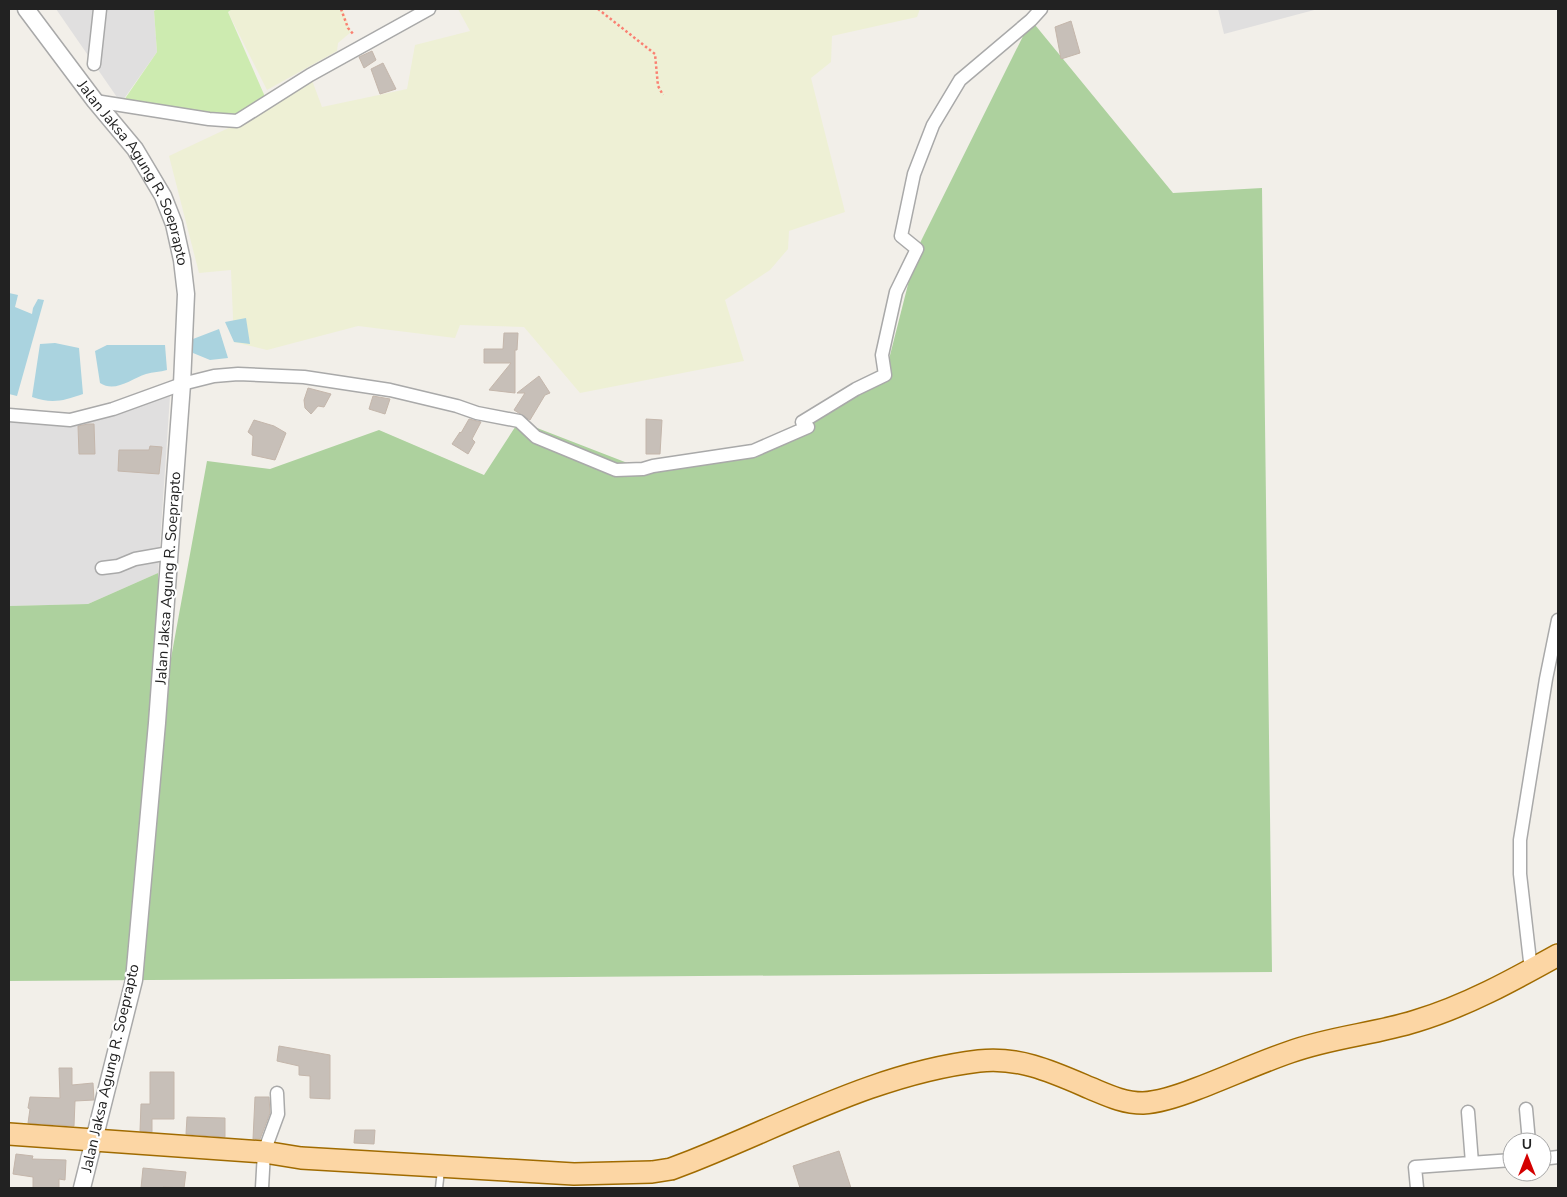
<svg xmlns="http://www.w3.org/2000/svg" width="1567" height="1197" font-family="'Nunito Sans',sans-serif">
  <rect width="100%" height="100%" fill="#f2efe9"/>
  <path fill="#e0dfdf" d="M56 9H157L154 11 157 52 121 103Z
    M1218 9H1318L1224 34Z
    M170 396 158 573 88 604 9 606V420L72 424Z"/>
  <path fill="#eef0d5" d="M232 9H343L351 32 338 43 337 51 267 90 228 12Z
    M458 9H920L917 17 832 36 831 62 811 78 845 212 789 231 788 249 770 270 725 300 744 361 580 393 524 327 460 325 455 338 358 326 267 350 234 342 231 270 199 273 169 156 237 124 310 75 322 107 407 89 415 45 470 31Z"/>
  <path fill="#cdebb0" d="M157 9H232L228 12 266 99 238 117 122 103 157 52 154 11Z"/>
  <path fill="#add19e" d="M1031 20 1173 193 1262 188 1272 972 9 981V606L88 604 158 573 161 713 207 461 270 469 379 430 484 475 519 421 643 469 753 451 808 427 885 375 917 249Z"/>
  <path fill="#aad3df" d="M9 293 18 295 15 307 32 314 33 308 38 299 44 300 17 396 9 394Z
    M246 318 250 344 234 342 225 322Z
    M219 329 228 358 210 360 193 353V339Z
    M55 343 79 348 83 394C63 401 52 404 32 397L40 344Z
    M107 345H165L167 370C160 372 153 372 146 374 131 379 115 393 100 383L95 351Z"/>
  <path fill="#c7bfb8" stroke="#c4b6ab" d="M1071 21 1080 53 1061 59 1055 27Z
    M372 51 376 60 364 68 359 57Z
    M383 63 396 89 380 94 371 69Z
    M504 333H518L517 350H515V393L489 390 511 363H484V349H503Z
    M539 376 550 393 545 395 530 420 514 410 525 393H517Z
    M308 388 331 394 324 407 318 406 311 414 305 408 304 400Z
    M373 396 390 399 385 414 369 409Z
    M469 419 481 422 472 439 475 442 468 454 452 444 460 432 461 433Z
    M646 419 662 420 660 454H646Z
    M254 420 274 426 286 433 275 460 252 455 253 436 248 432Z
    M88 424H94L95 454H79L78 426Z
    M150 446 162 447 159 474 118 471 119 450H149Z
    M279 1046 330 1055V1099L310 1098V1076L299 1075V1066L277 1061Z
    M59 1068H72V1085L93 1083 94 1100 75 1101 74 1126 28 1123 30 1109 28 1108 30 1097 60 1098Z
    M150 1072H174V1119H152V1132L140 1131 141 1104H150Z
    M255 1097H269L270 1113 260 1139H253Z
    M187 1117 225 1118V1137L186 1134Z
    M355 1130H375L374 1144 354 1143Z
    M839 1151 851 1188H800L793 1166Z
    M16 1154 33 1156 32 1159 66 1160 65 1180 59 1179V1188H33V1177L13 1174Z
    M143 1168 186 1172 184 1188 163 1187V1188H141Z"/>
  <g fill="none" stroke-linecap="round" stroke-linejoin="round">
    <defs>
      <path id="service" d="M439 1188 441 1170"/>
      <path id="minor" d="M94 64 100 9
        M95 101 209 119 237 121 310 75 429 9
        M9 415 70 420 113 409 182 384 214 376 238 374 304 377 390 390 457 406 477 413 519 421 536 437 616 470 643 469 653 466 753 451 808 427 802 422 856 389 885 375 882 355 896 292 917 249 901 236 914 174 933 125 960 80 1031 20 1041 9
        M102 568 118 566 135 559 169 553
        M1531 970 1520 874V840L1546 679 1558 620
        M1526 1109 1529 1142
        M1468 1112 1472 1163
        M1542 1159 1558 1157
        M262 1188 264 1152 278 1114 277 1093
        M1417 1188 1415 1167 1512 1160"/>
      <g id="tertiary">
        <path id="s1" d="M26 9 95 101 135 149 163 196 174 224 182 260 186 294 182 384 157 723 134 980 82 1188"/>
      </g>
      <path id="primary" d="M9 1134 264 1152 301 1158 574 1174 652 1172 671 1169 692 1161C786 1124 877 1073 979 1061 1019 1056 1055 1073 1090 1088 1107 1095 1123 1103 1143 1103 1161 1102 1178 1096 1196 1089 1228 1077 1258 1063 1290 1052 1331 1037 1375 1034 1416 1021 1466 1006 1513 980 1558 955"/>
    </defs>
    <use href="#service" stroke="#a9a9a9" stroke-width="9"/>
    <use href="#minor" stroke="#a9a9a9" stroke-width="15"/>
    <use href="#tertiary" stroke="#a9a9a9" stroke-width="19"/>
    <use href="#primary" stroke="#a06b00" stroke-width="24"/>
    <path stroke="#fa8072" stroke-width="2.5" stroke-dasharray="2.5 2.5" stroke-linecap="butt" d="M341 9 348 28 354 35
      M598 9 655 54 658 86 663 95"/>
    <use href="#service" stroke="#fff" stroke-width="6"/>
    <use href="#minor" stroke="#fff" stroke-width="12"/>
    <use href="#tertiary" stroke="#fff" stroke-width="16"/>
    <use href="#primary" stroke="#fcd6a4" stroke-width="21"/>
  </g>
  <g text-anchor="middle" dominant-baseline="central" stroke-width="4.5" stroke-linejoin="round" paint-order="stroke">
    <g font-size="15" fill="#222" stroke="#fff">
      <text stroke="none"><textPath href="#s1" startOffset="198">Jalan Jaksa Agung R. Soeprapto</textPath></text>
      <text transform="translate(168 578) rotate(-86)">Jalan Jaksa Agung R. Soeprapto</text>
      <text transform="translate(110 1068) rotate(-77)">Jalan Jaksa Agung R. Soeprapto</text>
    </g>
  </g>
  <rect width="1567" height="1197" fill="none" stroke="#222222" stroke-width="20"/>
  <g transform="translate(1527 1157)"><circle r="24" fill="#ffffff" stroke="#a7a7a7"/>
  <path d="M0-4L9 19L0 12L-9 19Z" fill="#d40000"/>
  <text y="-8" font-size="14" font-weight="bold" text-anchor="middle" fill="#222222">U</text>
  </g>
</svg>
